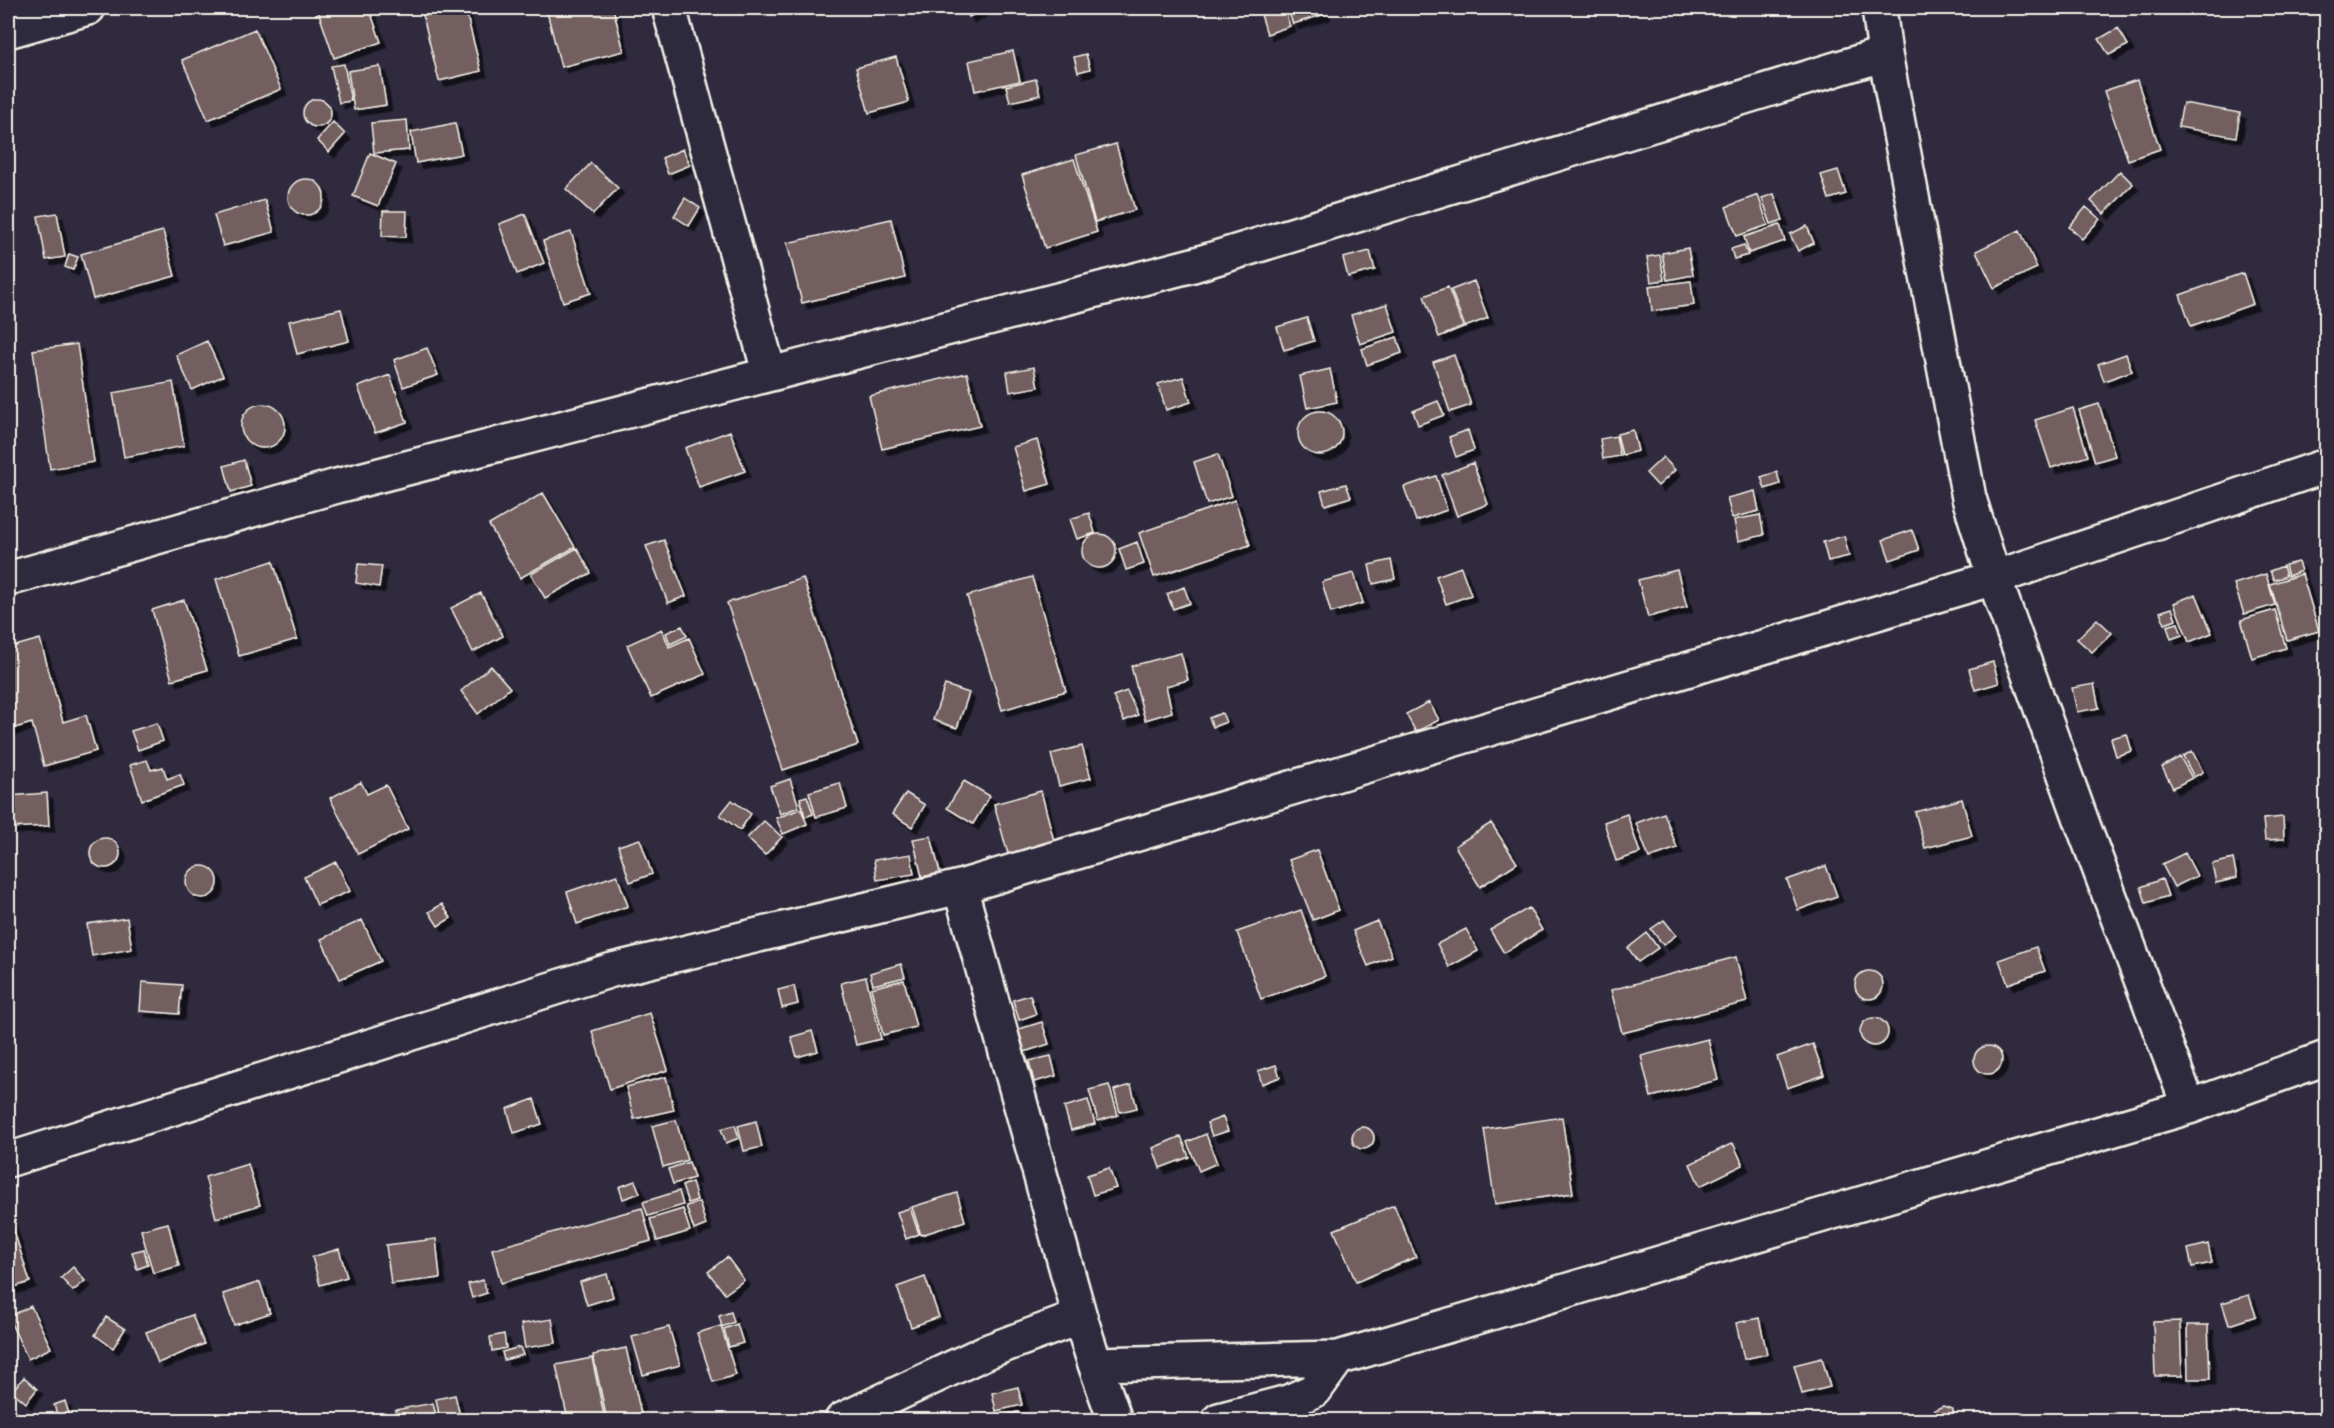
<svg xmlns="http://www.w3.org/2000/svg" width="2334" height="1428" font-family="Dekko,sans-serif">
  <defs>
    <filter id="shadow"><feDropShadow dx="5.5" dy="5.5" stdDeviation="0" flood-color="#0009"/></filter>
  </defs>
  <rect width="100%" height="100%" fill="#2f2a3d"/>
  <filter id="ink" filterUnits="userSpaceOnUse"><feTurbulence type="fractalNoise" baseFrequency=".0167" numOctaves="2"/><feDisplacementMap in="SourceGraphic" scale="12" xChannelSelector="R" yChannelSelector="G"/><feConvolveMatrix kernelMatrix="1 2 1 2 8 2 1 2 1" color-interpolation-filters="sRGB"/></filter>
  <g filter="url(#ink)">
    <path fill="#735e61" stroke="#f4f1e8" stroke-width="1.5" filter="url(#shadow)" d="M317 8H369L381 42 334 58Z
      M421 8H465L481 71 439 81Z
      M546 8H613L624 51 561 67Z
      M964 8H986L969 17Z
      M1259 8H1284L1290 26 1267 34Z
      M1287 8H1323L1325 14 1293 24Z
      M2118 28 2128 45 2109 55 2099 39Z
      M255 29 281 89 208 120 182 60Z
      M1013 51 1020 81 975 91 969 61Z
      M1086 54 1090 69 1078 72 1074 57Z
      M896 57 909 102 869 113 856 68Z
      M344 64 351 101 339 103 331 66Z
      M380 66 386 105 354 110 348 71Z
      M1036 79 1040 95 1010 102 1006 86Z
      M2137 80 2160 149 2128 160 2104 91Z
      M303 113a14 14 0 1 1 28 0a14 14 0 1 1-28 0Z
      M2183 103 2240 113 2236 137 2178 127Z
      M407 120 409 150 374 153 371 123Z
      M333 122 345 134 329 152 317 140Z
      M455 123 462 154 416 163 411 132Z
      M1116 144 1135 210 1095 222 1076 155Z
      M683 149 690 165 668 174 662 158Z
      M370 153 396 164 378 206 353 196Z
      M1074 159 1097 232 1045 248 1022 175Z
      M591 163 618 188 593 214 566 189Z
      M1838 170 1846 194 1829 199 1821 175Z
      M2120 171 2133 184 2104 214 2091 201Z
      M288 197a18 18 0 1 1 36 0a18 18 0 1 1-36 0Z
      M1774 194 1783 220 1771 224 1762 198Z
      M1758 195 1768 225 1737 236 1726 207Z
      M685 198 700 208 689 226 674 216Z
      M265 200 274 232 223 246 214 215Z
      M2086 207 2100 219 2082 239 2069 227Z
      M383 211H407L406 237 382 236Z
      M57 213 65 257 46 260 38 216Z
      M525 214 544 263 517 274 499 224Z
      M891 219 905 278 802 303 787 243Z
      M1780 225 1785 241 1749 253 1744 237Z
      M1807 226 1814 243 1798 251 1790 234Z
      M2020 230 2037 268 1994 288 1976 251Z
      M163 231 175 276 93 299 81 254Z
      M571 232 591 293 563 302 543 241Z
      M1744 245 1748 255 1734 259 1731 249Z
      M1688 248 1693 275 1667 280 1662 253Z
      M1370 251 1375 270 1348 277 1343 258Z
      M69 254 78 257 73 270 65 267Z
      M1660 255 1664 280 1651 282 1647 257Z
      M2243 273 2253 304 2191 326 2180 295Z
      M1474 281 1488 318 1465 327 1451 290Z
      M1691 281 1694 305 1652 311 1649 286Z
      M1448 287 1463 327 1439 337 1424 296Z
      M1387 304 1396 332 1360 344 1351 315Z
      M341 309 349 341 297 354 289 321Z
      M1307 318 1314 341 1284 350 1277 327Z
      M1397 337 1402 353 1367 365 1362 349Z
      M207 341 223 376 192 390 176 355Z
      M77 344 94 462 50 469 33 350Z
      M427 348 438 375 403 387 394 360Z
      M2126 354 2132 371 2104 381 2098 364Z
      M1454 355 1471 405 1450 412 1433 362Z
      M1034 367 1038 387 1010 392 1007 372Z
      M1330 369 1337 402 1307 408 1300 376Z
      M967 373 980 426 882 449 869 396Z
      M390 375 407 422 375 433 358 387Z
      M1183 377 1191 402 1166 410 1158 384Z
      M173 382 184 446 124 457 113 393Z
      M1438 401 1444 415 1418 425 1413 411Z
      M2099 404 2115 456 2095 462 2079 410Z
      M241 426a22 22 0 1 1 44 0a22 22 0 1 1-44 0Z
      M2073 408 2088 456 2051 468 2035 420Z
      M1298 433a22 22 0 1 1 44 0a22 22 0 1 1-44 0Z
      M1468 430 1474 450 1456 457 1449 437Z
      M1633 430 1638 451 1622 455 1617 434Z
      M730 431 745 471 699 487 685 448Z
      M1616 436 1620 456 1603 459 1600 439Z
      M1037 440 1050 484 1026 491 1013 447Z
      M1218 454 1232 496 1207 504 1194 462Z
      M1663 457 1675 470 1658 486 1646 473Z
      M244 460 251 486 231 492 224 466Z
      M1473 463 1488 504 1457 516 1442 475Z
      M1777 472 1780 484 1765 489 1761 477Z
      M1436 476 1447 510 1416 521 1404 487Z
      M1346 484 1351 497 1325 505 1321 491Z
      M1755 491 1759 511 1732 518 1727 498Z
      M543 493 575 547 520 578 489 525Z
      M1235 500 1250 545 1154 577 1139 533Z
      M1089 513 1095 533 1077 539 1070 519Z
      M1760 515 1764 535 1738 541 1734 520Z
      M1912 530 1919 550 1890 560 1883 540Z
      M1082 551a17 17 0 1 1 34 0a17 17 0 1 1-34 0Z
      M1844 536 1849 556 1828 561 1823 542Z
      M664 540 686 596 668 603 646 546Z
      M1137 542 1144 564 1126 570 1119 549Z
      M577 548 591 573 545 598 531 574Z
      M2326 556V579L2319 558Z
      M1391 560 1395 579 1373 584 1369 565Z
      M273 561 297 639 239 656 216 579Z
      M2298 562 2301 571 2288 576 2285 565Z
      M358 564 382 566 379 587 356 583Z
      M2283 566 2286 576 2274 580 2270 571Z
      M1461 567 1471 595 1446 604 1436 576Z
      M1677 570 1687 607 1648 617 1638 580Z
      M1354 573 1363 603 1331 613 1322 582Z
      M2266 574 2275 605 2244 614 2234 584Z
      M2302 574 2319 631 2287 640 2270 584Z
      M1032 577 1066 691 1002 710 967 596Z
      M803 578 858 745 783 770 727 603Z
      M1184 587 1190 603 1173 609 1167 594Z
      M481 593 503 636 473 652 451 608Z
      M2196 594 2212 633 2189 642 2174 603Z
      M184 600 207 670 172 680 152 610Z
      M2172 608 2176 620 2165 624 2160 612Z
      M2275 610 2286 648 2252 658 2241 620Z
      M2097 619 2112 633 2092 652 2077 639Z
      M2178 623 2182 635 2171 639 2167 626Z
      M682 626 687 636 670 644 666 633Z
      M662 629 669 647 689 638 705 674 651 698 627 645Z
      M40 639 63 722 86 715 96 751 44 766 32 723 8 730V648Z
      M1181 653 1188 680 1166 686 1172 712 1145 720 1131 666Z
      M1993 662 1999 683 1975 690 1969 669Z
      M491 666 510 688 478 714 461 691Z
      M2094 684 2099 708 2077 712 2072 688Z
      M945 685 969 693 957 728 933 720Z
      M1127 691 1138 715 1124 721 1113 696Z
      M1429 702 1439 720 1416 732 1406 714Z
      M1222 713 1226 722 1213 727 1209 718Z
      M157 723 163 741 138 750 131 731Z
      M2127 734 2132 751 2116 756 2111 738Z
      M1082 746 1091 778 1059 786 1051 754Z
      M2192 751 2203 772 2194 777 2183 756Z
      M2180 757 2192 778 2173 788 2162 767Z
      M147 760 151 770 163 767 167 779 180 774 184 785 142 800 130 765Z
      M790 779 799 807 780 814 770 786Z
      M964 781 990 796 973 824 947 808Z
      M361 782 367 794 386 785 408 829 358 854 330 798Z
      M840 783 847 808 816 817 809 792Z
      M1041 791 1054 841 1008 854 994 804Z
      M47 793 49 826 8 828V796Z
      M906 793 925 805 912 827 892 814Z
      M807 796 813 814 805 817 800 798Z
      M1962 799 1972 836 1925 848 1915 812Z
      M732 800 751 814 740 830 720 815Z
      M801 809 807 824 783 834 776 818Z
      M1664 813 1677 848 1649 858 1636 823Z
      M1627 814 1640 853 1616 861 1604 822Z
      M2283 817 2284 839 2265 840 2263 819Z
      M764 821 782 837 765 855 747 838Z
      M1491 823 1517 863 1480 887 1455 846Z
      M931 836 940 873 922 877 913 839Z
      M90 853a15 15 0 1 1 30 0a15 15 0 1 1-30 0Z
      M640 839 652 874 630 882 618 846Z
      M1317 850 1339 910 1313 920 1289 860Z
      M2185 853 2197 876 2174 887 2162 864Z
      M911 854 914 874 877 880 874 860Z
      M2233 859 2237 878 2216 883 2212 864Z
      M336 862 350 891 317 905 304 877Z
      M1826 866 1837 896 1798 910 1787 880Z
      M186 882a16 16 0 1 1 32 0a16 16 0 1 1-32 0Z
      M617 875 628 906 577 924 567 892Z
      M2162 879 2168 896 2146 903 2141 887Z
      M442 904 451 918 438 926 429 912Z
      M1529 908 1542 930 1504 953 1490 930Z
      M1301 910 1325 976 1261 999 1237 932Z
      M127 918 132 949 92 956 87 924Z
      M362 920 381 961 340 979 321 939Z
      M1664 920 1676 935 1663 945 1651 929Z
      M1377 921 1392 956 1368 966 1353 931Z
      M1466 929 1478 951 1449 967 1437 944Z
      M1647 933 1658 948 1638 962 1628 948Z
      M2036 947 2045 971 2008 984 1999 960Z
      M1736 957 1747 1002 1622 1033 1611 990Z
      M901 964 905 977 873 985 870 973Z
      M1855 985a14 14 0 1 1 28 0a14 14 0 1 1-28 0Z
      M866 977 881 1039 856 1045 841 983Z
      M904 980 916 1027 883 1035 871 988Z
      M142 982 182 985 179 1014 140 1011Z
      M794 986 798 1004 782 1008 778 990Z
      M1030 995 1036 1014 1019 1020 1013 1000Z
      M650 1013 668 1070 610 1089 592 1031Z
      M1860 1032a14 14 0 1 1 28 0a14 14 0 1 1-28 0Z
      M1042 1022 1049 1044 1024 1052 1016 1030Z
      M812 1031 818 1051 797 1057 791 1037Z
      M1708 1039 1718 1080 1651 1097 1641 1056Z
      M1813 1044 1824 1075 1787 1088 1777 1057Z
      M1974 1060a14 14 0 1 1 28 0a14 14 0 1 1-28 0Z
      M1051 1056 1056 1076 1034 1082 1029 1061Z
      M1276 1065 1280 1077 1262 1084 1258 1071Z
      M666 1077 674 1110 634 1119 626 1087Z
      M1109 1085 1118 1115 1098 1121 1089 1090Z
      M1131 1085 1137 1108 1120 1112 1114 1090Z
      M534 1099 542 1124 514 1133 507 1109Z
      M1088 1100 1095 1124 1071 1130 1064 1107Z
      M1223 1117 1228 1131 1212 1136 1207 1123Z
      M1562 1117 1573 1193 1495 1204 1484 1129Z
      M676 1120 687 1160 663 1167 652 1126Z
      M756 1121 762 1147 744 1151 738 1126Z
      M735 1125 739 1138 726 1143 721 1129Z
      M1352 1138a11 11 0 1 1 22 0a11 11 0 1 1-22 0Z
      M1206 1134 1217 1163 1199 1171 1187 1142Z
      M1181 1136 1189 1157 1160 1168 1153 1148Z
      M1733 1143 1743 1165 1700 1186 1690 1164Z
      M689 1162 694 1178 673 1184 668 1169Z
      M248 1164 260 1205 216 1218 205 1177Z
      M1109 1168 1116 1188 1093 1195 1087 1175Z
      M635 1181 640 1193 623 1199 619 1187Z
      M692 1182 697 1200 688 1203 682 1186Z
      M679 1191 683 1205 648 1216 643 1202Z
      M957 1193 965 1221 921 1235 912 1207Z
      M699 1202 706 1225 694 1230 686 1206Z
      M1394 1205 1416 1257 1356 1282 1334 1230Z
      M642 1208 651 1241 501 1283 492 1249Z
      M910 1208 919 1234 906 1239 897 1212Z
      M683 1209 690 1231 657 1241 650 1219Z
      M8 1212 30 1282 8 1289Z
      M168 1223 179 1266 153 1273 141 1230Z
      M436 1239 440 1278 391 1284 386 1245Z
      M2208 1244 2212 1263 2192 1267 2188 1249Z
      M144 1249 148 1265 137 1269 132 1252Z
      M339 1249 347 1277 320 1285 312 1257Z
      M727 1257 744 1280 725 1294 708 1272Z
      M73 1267 85 1281 73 1291 61 1278Z
      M607 1274 613 1297 587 1305 580 1282Z
      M925 1277 939 1317 911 1327 897 1287Z
      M483 1280 487 1293 472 1298 468 1284Z
      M260 1282 270 1313 234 1325 223 1294Z
      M2249 1295 2256 1316 2229 1325 2222 1303Z
      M31 1306 51 1348 28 1359 8 1317Z
      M731 1312 734 1322 722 1327 719 1316Z
      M192 1315 204 1344 158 1363 146 1332Z
      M106 1317 125 1329 113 1348 95 1335Z
      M1759 1318 1767 1354 1744 1359 1736 1323Z
      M552 1319 556 1343 525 1348 521 1324Z
      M2180 1321 2182 1376H2155L2153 1322Z
      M737 1324 743 1343 729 1347 724 1329Z
      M2187 1325H2208L2210 1379H2188Z
      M721 1326 736 1375 713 1382 697 1333Z
      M669 1327 680 1365 643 1375 632 1337Z
      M504 1334 506 1348 492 1351 490 1337Z
      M520 1347 523 1355 504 1360 502 1352Z
      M626 1348 641 1414 607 1420 593 1355Z
      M592 1358 605 1420H568L556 1365Z
      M1822 1358 1830 1387 1802 1394 1794 1365Z
      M24 1377 37 1389 26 1403 12 1391Z
      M1018 1387 1022 1405 996 1411 992 1393Z
      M455 1395 461 1420H440L436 1399Z
      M65 1401 69 1414 58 1418 54 1405Z
      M433 1403 437 1420H397L395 1410Z
      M1943 1406 1952 1409 1957 1420H1929L1934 1410Z
      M1018 1412 1020 1420H994V1417Z"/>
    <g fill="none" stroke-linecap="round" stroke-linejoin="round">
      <defs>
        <path id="street" d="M669 8 769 372
          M1879 8 1885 54
          M8 31 88 8
          M8 579 337 486 1193 265 1885 54 1969 498 1994 578 960 887 612 970 8 1160
          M2189 1107 2083 825 1994 578 2326 466
          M1080 1317 1095 1364 1338 1358 2189 1107 2326 1058
          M1095 1364 1115 1420
          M842 1420 986 1352 1080 1317 960 887
          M1219 1420 1288 1402 1315 1390 1338 1358"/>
      </defs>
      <use href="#street" stroke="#f4f1e8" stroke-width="38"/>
      <use href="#street" stroke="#2f2a3d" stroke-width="33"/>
    </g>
  </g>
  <rect width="2334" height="1428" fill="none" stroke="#2f2a3d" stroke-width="30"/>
  <rect x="15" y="15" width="2304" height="1398" fill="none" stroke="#f4f1e8" stroke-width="2" filter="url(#ink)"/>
</svg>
